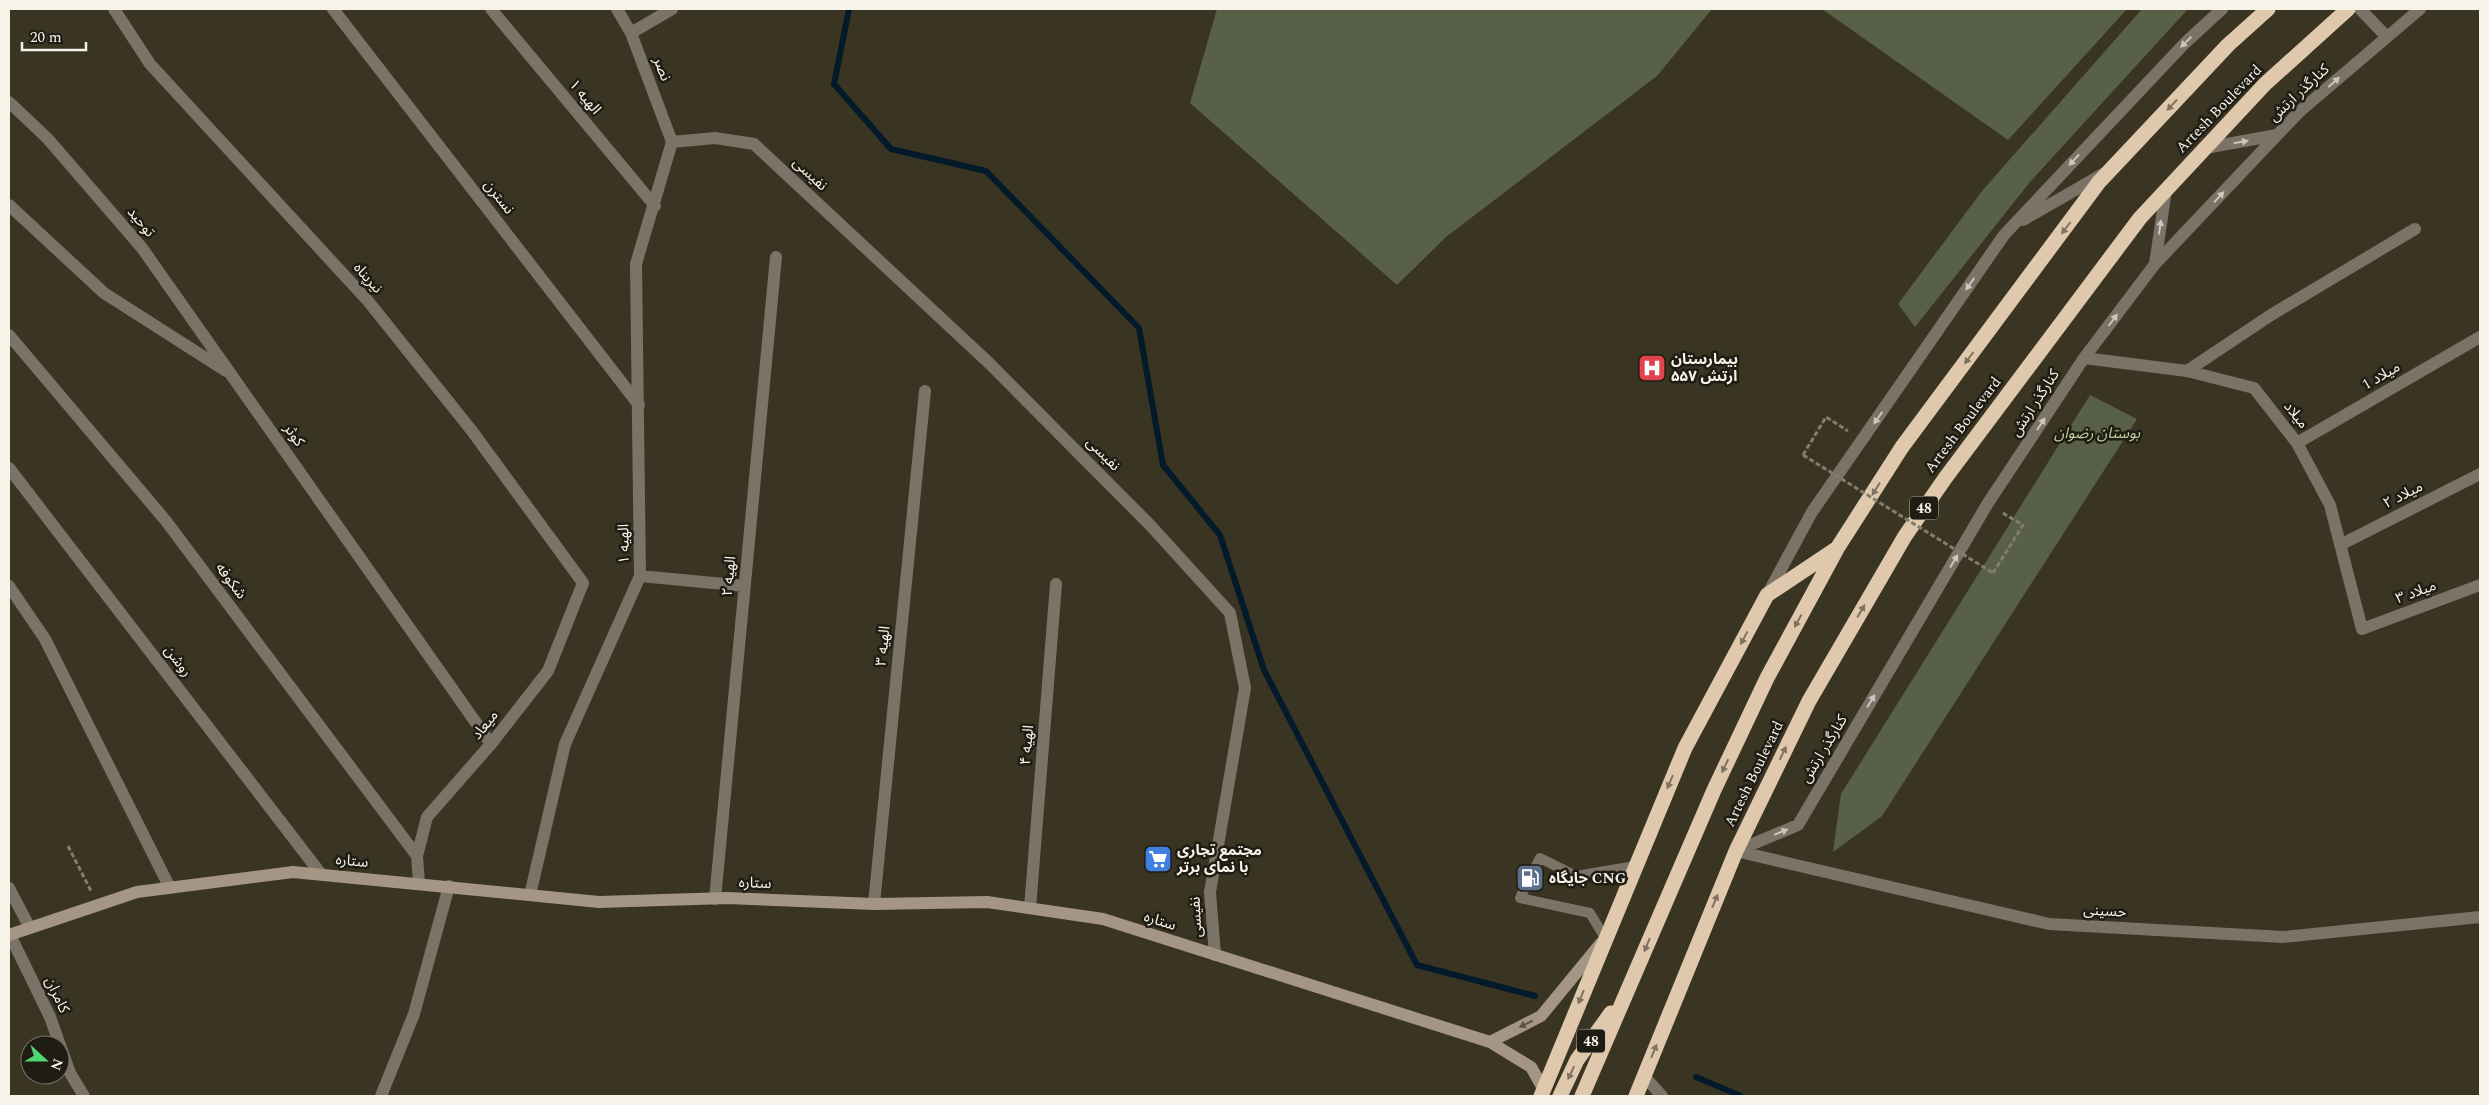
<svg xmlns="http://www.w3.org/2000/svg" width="2489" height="1105" font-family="Spectral,'Noto Sans Arabic',serif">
  <rect width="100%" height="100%" fill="#3a3423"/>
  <path fill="#586147" d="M1217 9H1712L1657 76 1446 237 1397 285 1190 103Z
    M1822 9H2127L2008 140Z
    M2142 9H2188L2030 182 1915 327 1898 304 1982 191Z
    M2090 395 2137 419 1882 816 1833 852 1841 794Z"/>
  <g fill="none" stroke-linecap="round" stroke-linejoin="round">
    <path stroke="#021a2a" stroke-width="6" d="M849 9 834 84 891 149 986 171 1139 328 1163 465 1220 535 1264 670 1417 965 1535 996
      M1696 1077 1741 1096"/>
    <path stroke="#827d6f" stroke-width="3" stroke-dasharray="5 2.5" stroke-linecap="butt" d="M1803 455 1826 417 1848 431
      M1993 573 2023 525 2001 512
      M68 846 91 891"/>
    <path stroke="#7c7368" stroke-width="10" d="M1605 938 1590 913 1520 898 1540 858 1576 876 1635 866"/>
    <path stroke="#7c7368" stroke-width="12" d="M114 9 150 64 368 301 472 431 583 583 548 671 491 744 427 817 417 856 419 883
      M333 9 639 405
      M491 9 655 206
      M617 9 631 33 672 142
      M2360 9 2387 37
      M631 33 672 9
      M9 102 48 139 142 248 491 744
      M672 142 715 138 754 144 989 363 1151 526 1230 613 1245 688 1210 892 1215 955
      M2205 148 2277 135
      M9 205 104 293 226 371
      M2023 220 2103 174
      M2155 264 2166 190
      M9 335 166 521 417 856
      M2084 358 2187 371 2254 388 2297 443 2330 505 2362 629 2480 585
      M2187 371 2271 315 2415 229
      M2297 443 2480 337
      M9 468 321 874
      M2340 545 2480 474
      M640 576 745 586
      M9 586 45 639 170 888
      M1767 595 1812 512 2004 235 2185 43 2222 9
      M1736 851 1798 825 1988 503 2084 358 2155 264 2299 112 2420 9
      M1736 851 2049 924 2283 937 2480 917
      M9 888 30 928
      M530 895 565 744 640 576 636 264 672 142
      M715 899 776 257
      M874 904 925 391
      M1030 908 1056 584
      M10 935 50 1017 70 1073 84 1096
      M1644 1076 1662 1096
      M381 1096 414 1014 449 886"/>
    <path stroke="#a49584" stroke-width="12" d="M9 935 137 892 293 872 599 902 727 898 874 904 987 902 1103 919 1490 1042 1531 1067 1544 1090
      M1490 1042 1541 1016 1601 943"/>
    <path stroke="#e0c8ad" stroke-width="15" d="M1541 1096 1685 748 1767 595 1836 549
      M1560 1096 1577 1060 1611 1013
      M1582 1096 1714 790 1767 678 1838 547 1902 447 2099 182 2228 45 2268 9
      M1636 1096 1736 851 1809 701 1905 536 1946 477 2140 218 2265 84 2348 9"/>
    <path stroke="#827d6f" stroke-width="3" stroke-dasharray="5 2.5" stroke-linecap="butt" d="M1803 455 1993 573"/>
  </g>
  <defs><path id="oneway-solid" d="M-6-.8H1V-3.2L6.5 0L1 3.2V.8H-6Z" transform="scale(1.25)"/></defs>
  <g fill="#ccc6bc">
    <use href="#oneway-solid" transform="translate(2186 42) rotate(136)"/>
    <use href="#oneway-solid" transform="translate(2334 82) rotate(-41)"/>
    <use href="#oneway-solid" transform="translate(2241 142) rotate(-10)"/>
    <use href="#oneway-solid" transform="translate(2074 160) rotate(133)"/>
    <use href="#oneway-solid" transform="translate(2219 197) rotate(-47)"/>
    <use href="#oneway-solid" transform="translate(2160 227) rotate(-82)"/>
    <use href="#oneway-solid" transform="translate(1970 284) rotate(125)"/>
    <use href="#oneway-solid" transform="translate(2113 320) rotate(-53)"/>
    <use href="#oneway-solid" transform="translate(1878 418) rotate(125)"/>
    <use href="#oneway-solid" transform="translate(2041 424) rotate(-57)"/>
    <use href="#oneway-solid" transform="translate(1954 561) rotate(-59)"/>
    <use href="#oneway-solid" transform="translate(1871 701) rotate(-59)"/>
    <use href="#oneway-solid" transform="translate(1781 832) rotate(-22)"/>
  </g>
  <g fill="#807260">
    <use href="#oneway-solid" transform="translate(2172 105) rotate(133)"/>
    <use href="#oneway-solid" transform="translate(2066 228) rotate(127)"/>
    <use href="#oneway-solid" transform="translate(1969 358) rotate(127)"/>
    <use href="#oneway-solid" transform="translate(1876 489) rotate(122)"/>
    <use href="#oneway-solid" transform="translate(1861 611) rotate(-60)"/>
    <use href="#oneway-solid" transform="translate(1798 621) rotate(119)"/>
    <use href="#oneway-solid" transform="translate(1744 638) rotate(118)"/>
    <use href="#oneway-solid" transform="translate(1783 753) rotate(-64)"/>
    <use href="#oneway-solid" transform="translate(1725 766) rotate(116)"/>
    <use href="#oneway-solid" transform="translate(1670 782) rotate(113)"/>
    <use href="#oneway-solid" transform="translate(1715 901) rotate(-68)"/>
    <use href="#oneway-solid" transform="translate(1647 945) rotate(112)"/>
    <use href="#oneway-solid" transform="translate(1581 997) rotate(112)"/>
    <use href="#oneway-solid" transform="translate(1654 1051) rotate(-68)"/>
    <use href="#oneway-solid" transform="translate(1571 1073) rotate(115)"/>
  </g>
  <use fill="#5b5246" href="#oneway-solid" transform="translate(1526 1024) rotate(154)"/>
  <defs>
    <symbol id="hospital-square" viewBox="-11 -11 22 22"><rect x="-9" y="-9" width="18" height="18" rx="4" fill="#e0444e" stroke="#1f1c14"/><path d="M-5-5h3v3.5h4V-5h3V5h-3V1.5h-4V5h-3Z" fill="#fff"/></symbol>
    <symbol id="supermarket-square" viewBox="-11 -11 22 22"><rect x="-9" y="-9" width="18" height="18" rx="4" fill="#3f7fe0" stroke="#1f1c14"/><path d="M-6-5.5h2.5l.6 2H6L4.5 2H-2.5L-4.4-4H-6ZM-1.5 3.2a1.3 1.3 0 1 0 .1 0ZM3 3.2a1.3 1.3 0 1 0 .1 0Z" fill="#fff"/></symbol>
    <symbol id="fuel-square" viewBox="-11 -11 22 22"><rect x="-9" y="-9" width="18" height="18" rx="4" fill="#5c6f8a" stroke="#1f1c14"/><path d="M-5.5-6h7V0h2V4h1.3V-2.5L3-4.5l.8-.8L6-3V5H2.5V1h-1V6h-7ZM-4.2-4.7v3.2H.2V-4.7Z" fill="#fff"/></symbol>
  </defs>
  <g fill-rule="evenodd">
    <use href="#hospital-square" x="1636" y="352" width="32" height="32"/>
    <use href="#supermarket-square" x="1142" y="843" width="32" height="32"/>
    <use href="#fuel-square" x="1514" y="862" width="32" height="32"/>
  </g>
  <g text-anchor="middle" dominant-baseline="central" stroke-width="5" stroke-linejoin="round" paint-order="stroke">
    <g fill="#1f1c14" stroke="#b6b2a9" stroke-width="1">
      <rect x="1910" y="496.5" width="28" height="23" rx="4"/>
      <rect x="1577" y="1029.5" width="28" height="23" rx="4"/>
    </g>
    <g font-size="14" font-weight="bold" fill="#f7f3e9">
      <text x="1924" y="508">48</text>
      <text x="1591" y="1041">48</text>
    </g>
    <g font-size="15" fill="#f7f3e9" stroke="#1f1c14">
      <text transform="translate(662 69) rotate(69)">نصر</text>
      <text transform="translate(2299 93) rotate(-43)">کنارگذر ارتش</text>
      <text transform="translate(585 97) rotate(50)">الهیه ۱</text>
      <text transform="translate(2219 109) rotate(-46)">Artesh Boulevard</text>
      <text transform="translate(810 174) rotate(43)">نفیسی</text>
      <text transform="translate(499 197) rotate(52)">نسترن</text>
      <text transform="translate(141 222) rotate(50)">توحید</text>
      <text transform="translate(368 278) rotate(48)">نیرپناه</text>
      <text transform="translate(2381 376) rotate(-30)">میلاد 1</text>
      <text transform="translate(2035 403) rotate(-57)">کنارگذر ارتش</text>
      <text transform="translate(2296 415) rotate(52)">میلاد</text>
      <text transform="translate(1963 425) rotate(-53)">Artesh Boulevard</text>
      <text transform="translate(294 435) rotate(55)">کوثر</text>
      <text transform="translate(1103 454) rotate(45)">نفیسی</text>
      <text transform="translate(2403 495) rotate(-27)">میلاد ۲</text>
      <text transform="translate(624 544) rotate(-91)">الهیه ۱</text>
      <text transform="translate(729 576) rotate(-85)">الهیه ۲</text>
      <text transform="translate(231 581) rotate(53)">شکوفه</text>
      <text transform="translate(2416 592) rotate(-20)">میلاد ۳</text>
      <text transform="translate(883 646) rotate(-84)">الهیه ۳</text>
      <text transform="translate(178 661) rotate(52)">روشن</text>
      <text transform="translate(485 725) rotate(-51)">میعاد</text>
      <text transform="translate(1027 745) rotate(-85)">الهیه ۴</text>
      <text transform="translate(1824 749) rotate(-59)">کنارگذر ارتش</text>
      <text transform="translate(1754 774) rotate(-64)">Artesh Boulevard</text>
      <text transform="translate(352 861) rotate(5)">ستاره</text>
      <text transform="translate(755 883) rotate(2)">ستاره</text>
      <text transform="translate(2105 911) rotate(3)">حسینی</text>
      <text transform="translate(1196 917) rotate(-93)">نفیسی</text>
      <text transform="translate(1160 921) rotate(17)">ستاره</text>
      <text transform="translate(57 995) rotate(65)">کامران</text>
    </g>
    <g font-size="15" font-weight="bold" fill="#f7f3e9" stroke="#1f1c14" text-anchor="start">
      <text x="1671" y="359">بیمارستان<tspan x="1671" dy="17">۵۵۷ ارتش</tspan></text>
      <text x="1177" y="850">مجتمع تجاری<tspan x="1177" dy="17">با نمای برتر</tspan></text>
      <text x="1549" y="878">جایگاه CNG</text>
    </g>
    <g font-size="15" font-style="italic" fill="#bdd09b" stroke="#1f1c14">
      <text x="2097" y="433">بوستان رضوان</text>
    </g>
  </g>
  <rect width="2489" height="1105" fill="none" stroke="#f7f3e9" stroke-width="20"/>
  <g transform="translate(45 1060) rotate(111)"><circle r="24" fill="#1f1c14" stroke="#757269"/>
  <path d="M0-4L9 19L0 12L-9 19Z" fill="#50d674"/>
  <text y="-8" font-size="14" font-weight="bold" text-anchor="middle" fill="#f7f3e9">N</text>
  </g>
  <path d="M22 42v8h64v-8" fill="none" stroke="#f7f3e9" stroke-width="2.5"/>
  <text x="30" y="42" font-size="15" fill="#f7f3e9" stroke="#1f1c14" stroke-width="4" paint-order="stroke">20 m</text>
</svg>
